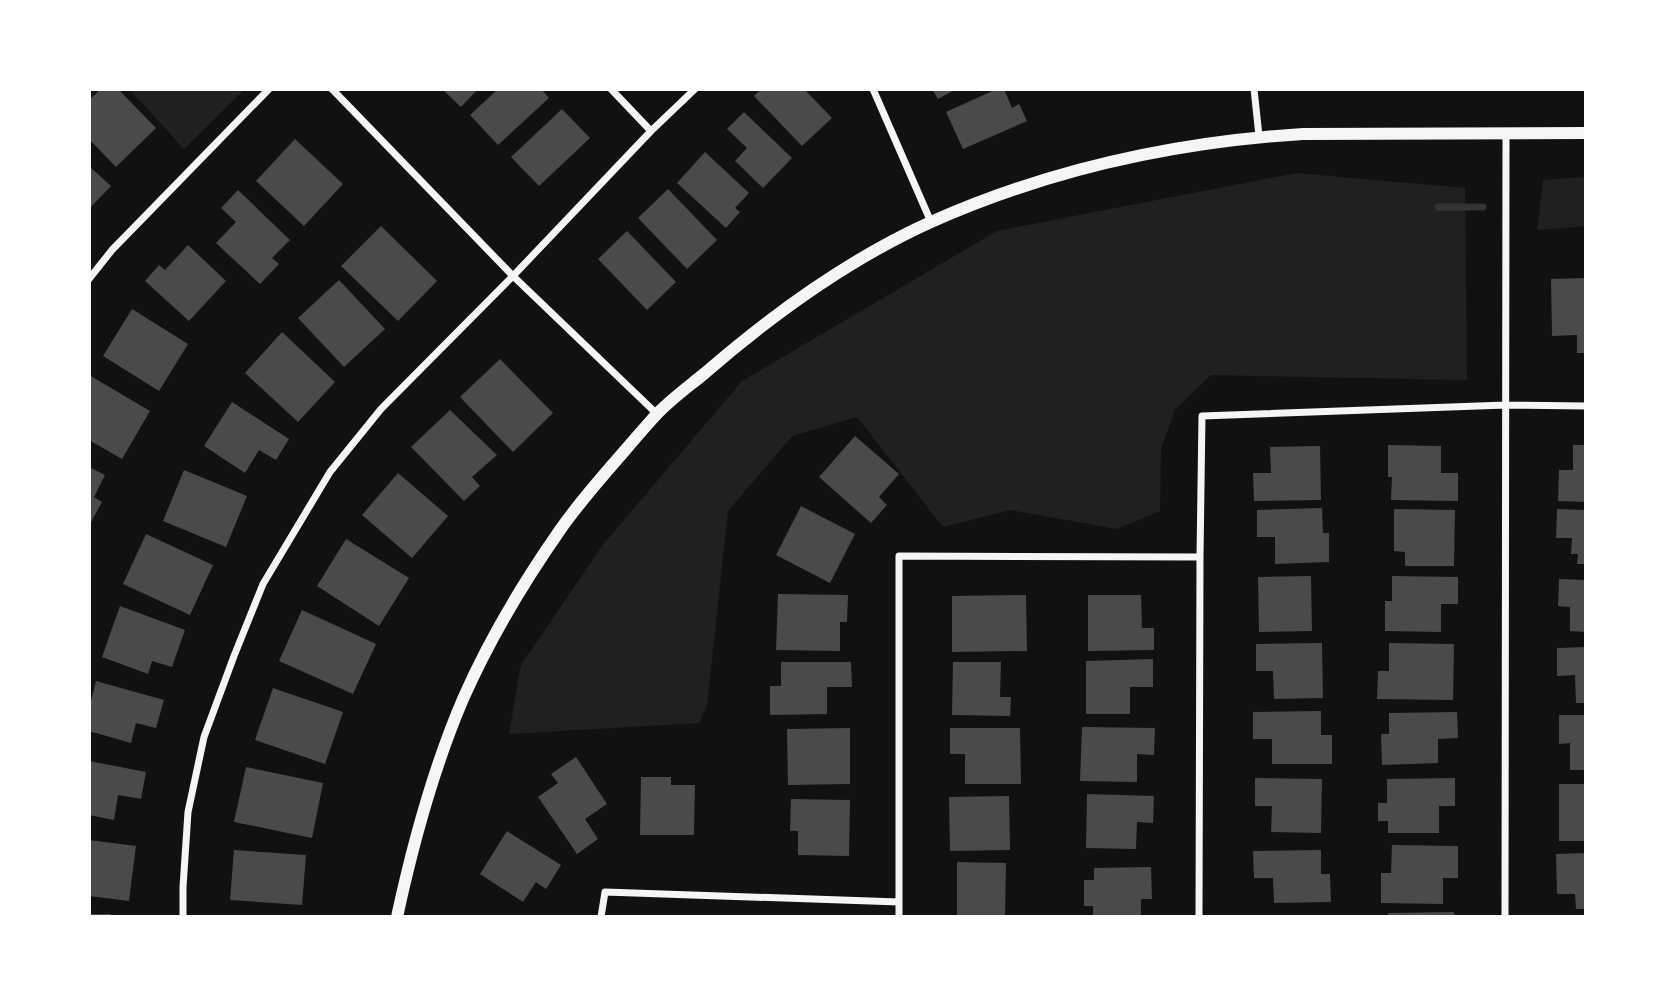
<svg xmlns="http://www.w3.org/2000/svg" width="1675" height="1006" font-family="Cabin,sans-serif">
  <rect width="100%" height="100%" fill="#111"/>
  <path fill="#202020" d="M129 89H245L184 149Z
    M1297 173 1465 188 1467 380 1211 375 1175 410 1161 449 1160 511 1117 529 1010 510 943 527 857 417 792 436 728 511 707 705 699 723 509 734 521 665 602 546 742 381 997 231Z
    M1586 177V226L1537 230 1543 180Z"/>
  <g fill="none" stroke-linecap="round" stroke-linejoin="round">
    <path stroke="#333" stroke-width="7" d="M1438 207H1483"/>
  </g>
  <path fill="#4a4a4a" d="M101 89H118L156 128 116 167 89 139V100Z
    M442 89H478L461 107Z
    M498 89H541L549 98 498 145 470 115Z
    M761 89H804L832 118 802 146 754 96Z
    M932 89H956L938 99Z
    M997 89H1004L1012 108 1019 104 1027 121 963 149 946 112Z
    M562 109 590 138 539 186 511 157Z
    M744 112 792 158 763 188 735 161 747 148 727 129Z
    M295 139 343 184 304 226 256 181Z
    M705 152 749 193 735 208 740 212 726 228 677 183Z
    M89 166 111 186 89 209Z
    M668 189 717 240 687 269 638 218Z
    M238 190 290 240 272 258 279 264 260 284 216 243 236 222 221 208Z
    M381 226 437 281 398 321 341 266Z
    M627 231 676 282 647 310 598 259Z
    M188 245 226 281 189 321 145 281 159 265 165 270Z
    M1586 278V353H1577V335L1552 336 1551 279Z
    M339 280 385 329 344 367 298 318Z
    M132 309 188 344 159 391 103 356Z
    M282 332 335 382 298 422 245 373Z
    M500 359 553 413 513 452 460 397Z
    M89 375 150 411 122 459 89 440Z
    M232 402 289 439 276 460 259 450 245 473 204 446Z
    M450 410 497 455 472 477 480 486 464 501 411 447Z
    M855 436 899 474 879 497 887 505 871 523 819 477Z
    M1388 445 1441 446V473H1458V501L1391 500 1392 477H1388Z
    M1573 445H1586V502L1558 501 1559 470H1573Z
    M1320 446 1321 500 1254 501 1253 473H1271L1270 447Z
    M89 467 105 475 94 497 102 502 89 526Z
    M184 470 247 496 226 547 163 521Z
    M398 473 448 516 412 558 362 515Z
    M801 506 855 534 830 583 776 555Z
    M1322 508 1323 533H1329V562L1275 564V537H1257V510Z
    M1394 509 1455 510 1454 566H1405V552L1394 551Z
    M1557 509 1586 510V564H1577L1578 554H1571L1572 538H1556Z
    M146 534 213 565 190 615 123 584Z
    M346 539 409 578 379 626 317 586Z
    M1311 576 1312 631 1259 632 1258 577Z
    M1392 576 1458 577V604H1441V632L1385 631V601H1392Z
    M1559 579 1586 580V632L1570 631V607L1558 606Z
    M778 594 848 595 847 622H840V651L776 650Z
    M1026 595 1027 651 952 652V596Z
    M1088 595H1141L1142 628H1154V650L1088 651Z
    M120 606 185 630 172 667 152 661 148 674 102 657Z
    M302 610 376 644 353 694 279 661Z
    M1322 643 1323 698 1274 699 1273 671H1256V644Z
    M1389 643 1454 644 1453 700 1377 699 1378 671H1389Z
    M1586 647V703H1576L1575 675 1557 676V648Z
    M1153 659V687H1130V714H1086V661Z
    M781 662H851L852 687H827V714L770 715V686H781Z
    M953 662H1001L1000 697H1011L1010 716 952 715Z
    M96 681 164 700 156 728 136 723 131 743 89 731V700L91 701Z
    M273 688 343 712 325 764 255 740Z
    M1321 711V735H1332V764H1272V739H1253V712Z
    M1457 712 1458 738 1438 739V763L1382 765 1381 734H1389V713Z
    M1559 715H1586V770H1570V743L1559 744Z
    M1082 727 1155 728 1154 755 1137 754V782L1080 781Z
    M850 728V784L788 785 787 729Z
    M950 728H1020L1021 784H965V754H950Z
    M576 757 607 804 585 819 598 839 577 854 538 797 558 783 551 774Z
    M89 761 146 772 141 799 118 795 114 820 89 815Z
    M246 767 323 783 312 838 234 822Z
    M641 777H671V785H695L694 835H640Z
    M1255 778 1322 779 1321 833 1271 832 1272 806H1255Z
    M1455 778V806H1439V833H1388V821H1378V803H1387V779Z
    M1559 784H1586V841H1559Z
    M1087 794 1154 796 1153 823 1137 822 1136 849 1086 848Z
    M1009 796 1010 850 950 851 949 797Z
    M791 799 850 800 849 856 798 855V831H790Z
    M507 831 561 865 546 889 536 882 523 902 480 874Z
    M89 840 136 846 129 901 89 896Z
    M1392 845 1458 846V878H1443V904L1381 903V873H1391Z
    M234 850 306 855 302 905 230 900Z
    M1321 850V874H1330L1331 902 1274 903 1273 878H1254L1253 851Z
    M1586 853V909H1576L1575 894H1557L1556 854Z
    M957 862 1006 863 1005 917H957Z
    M1151 867 1152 899H1141V917H1093V906H1084V880H1094V868Z
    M1454 912 1455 917H1388V913Z
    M89 914H111V917H89Z"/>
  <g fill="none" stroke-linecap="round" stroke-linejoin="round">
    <path stroke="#f5f5f5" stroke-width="7" d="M332 89 513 276 657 414
      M611 89 651 131
      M873 89 931 222
      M1254 89 1259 136
      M89 279 112 250 269 89
      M183 917V887L188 812 204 737 234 656 263 584 330 472 381 409 513 276 651 131 695 89
      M601 917 605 892 899 902
      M899 917V556L1200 557
      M1199 917 1200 557 1202 416 1506 405 1586 406
      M1505 917 1506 134"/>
    <path stroke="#f5f5f5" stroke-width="12" d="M397 917C413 843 433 769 463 699 489 640 523 583 560 530 578 504 600 479 621 455 633 441 644 428 656 415 670 400 688 387 705 373 773 314 849 259 931 222 1048 170 1176 142 1303 134L1586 133"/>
  </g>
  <rect width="1675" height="1006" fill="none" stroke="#ffffff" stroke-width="182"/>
</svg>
